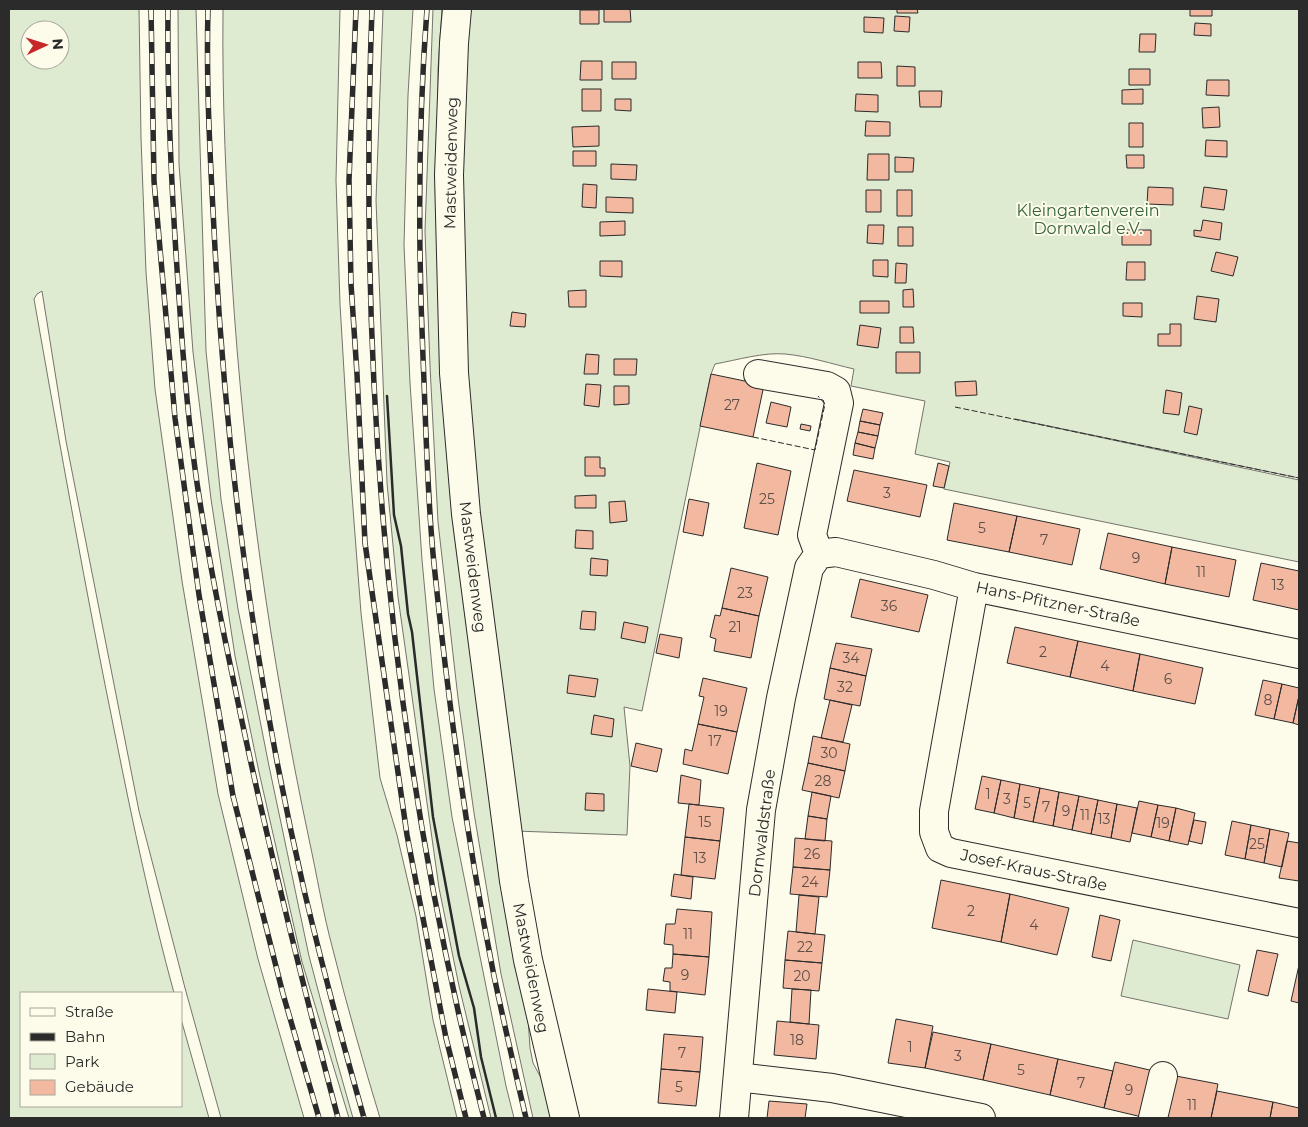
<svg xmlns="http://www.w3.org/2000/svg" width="1308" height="1127" font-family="Montserrat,sans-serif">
  <rect width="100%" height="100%" fill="#fdfbea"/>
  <path fill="#deebd1" stroke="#74746e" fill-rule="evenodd" d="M9 9H139L141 138 146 272 155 389 182 581 218 794 258 959 304 1118H221L185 988 139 811 66 441 42 291 37 294 34 299C60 446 86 593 116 739 133 824 151 909 174 993H21V1106H181V1019L209 1118H9ZM30 30H60V60H30Z
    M178 9H196L206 351 221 499 238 609 269 766 309 956 336 1058 353 1118H349L302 962 259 772 235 656 211 499 193 352 179 164Z
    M223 9H340L336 180 340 304 349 456 361 613 380 778 397 835 416 916 433 1020 457 1118H380C363 1062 347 1006 333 950 323 913 317 876 309 839 270 655 244 468 232 280 226 190 222 99 223 9Z
    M383 9H413L408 95 404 245 410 383 422 560 434 689 452 817 506 1086 514 1118H491L459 986 439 888 398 597 387 483 376 200Z
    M433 9H442L438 69 439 169 528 1017 530 1048 533 1063 549 1093 558 1118H533L501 974 474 813 458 698 438 522 430 366 425 231Z
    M465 9H1299V478L1015 419 1299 480V562L944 489 950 462 915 454 925 401 851 386 854 369C832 364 808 356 785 354 764 352 737 360 715 364L711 374 642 711 624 707 630 766 627 835 515 831 459 352Z
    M1133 940 1240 965 1228 1019 1121 996Z"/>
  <path fill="#f2b8a0" stroke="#2b2b2b" d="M604 9H630L631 22H604Z
    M897 9H917L918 13H897Z
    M1190 9H1212V16H1190Z
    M580 10H599V24H580Z
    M895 16 910 17 909 32 894 31Z
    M864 17 884 18 883 33 864 32Z
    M1195 23 1211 24V36L1194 35Z
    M1140 34H1156L1155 52H1139Z
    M581 61H602V80H580Z
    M612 62H636V79H612Z
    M858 62H881L882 78H858Z
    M897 66 915 67V86H897Z
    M1129 69H1150V85H1129Z
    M1207 80H1229V96L1206 95Z
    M582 89H601V111H582Z
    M1143 89V104H1122V90Z
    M919 91H942L941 107H920Z
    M856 94 878 95V112L855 111Z
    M615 99H631V111L615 110Z
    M1219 107 1220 127 1203 128 1202 108Z
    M866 121 890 122V136H865Z
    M1129 123H1143V147H1129Z
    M599 126V146L573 147 572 127Z
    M1206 140 1227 141V157L1205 156Z
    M573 151H596V166H573Z
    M868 154H889V180H867Z
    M1126 155H1144V168H1127Z
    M895 157 914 158 913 172H895Z
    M611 164 637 165 636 180 611 179Z
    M583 184 597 185 596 208 582 207Z
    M1148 187 1173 188V205L1147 204Z
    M1204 187 1227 190 1224 210 1201 207Z
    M866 190H881V212H866Z
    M897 190H912V216H897Z
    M606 197 633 198V213L606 212Z
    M1203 220 1222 223 1220 240 1194 236V230L1201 231Z
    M625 221V235L600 236V222Z
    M868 225H884L883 244 867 243Z
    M898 227H913V246H898Z
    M1122 230H1151V245H1122Z
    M1216 252 1238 257 1233 276 1211 271Z
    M873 260H888V277L873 276Z
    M600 261H622V277L600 276Z
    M1127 262H1145V280H1126Z
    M896 263 907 264 906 283H895Z
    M913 289 914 307H903V290Z
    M586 290V307H569L568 291Z
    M1197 296 1219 299 1216 322 1194 319Z
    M860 301H889V313H860Z
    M1123 303H1142V317L1123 316Z
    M512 312 526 314 525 327 510 326Z
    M1170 324H1181V346H1158V334H1170Z
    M860 325 881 328 878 348 857 345Z
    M900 327H913L914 343H900Z
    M896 352H920V373H896Z
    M586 354 599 355 598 374H584Z
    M614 359H637L636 375H614Z
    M711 374 764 385 753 437 700 426Z
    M976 381 977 395 956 396 955 382Z
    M586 384 601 385 599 407 584 405Z
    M614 386H629V404L614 405Z
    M1166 390 1182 393 1179 415 1163 413Z
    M771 402 791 407 787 427 766 423Z
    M1189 406 1202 409 1197 435 1184 432Z
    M863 409 883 413 880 425 860 421Z
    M860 421 880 425 878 436 858 432Z
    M801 424 811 426 810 431 800 429Z
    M858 432 878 436 875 448 855 443Z
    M855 443 875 448 873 459 853 455Z
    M585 457H600V468H605V476H585Z
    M757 463 791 471 778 535 744 528Z
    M938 463 949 466 944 488 933 486Z
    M854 470 927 485 920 517 847 501Z
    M596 495V508H575V496Z
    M689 499 709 503 703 536 683 532Z
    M625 501 627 521 610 523 609 502Z
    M954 503 1017 516 1009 552 947 540Z
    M1017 516 1080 529 1072 565 1009 552Z
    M576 530 593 531V549L575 548Z
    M1108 533 1172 547 1165 584 1100 569Z
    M1172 547 1236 560 1229 597 1165 584Z
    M591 558 608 560 607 576 590 575Z
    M1261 563 1299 571V610L1253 600Z
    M731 568 768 577 759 616 722 608Z
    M860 579 928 595 919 632 851 617Z
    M722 608 759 616 751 658 714 651 716 639 710 637 715 615 720 616Z
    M582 611 596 612 595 630 580 629Z
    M624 622 648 627 645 643 621 638Z
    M1015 627 1078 641 1070 677 1007 663Z
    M660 634 682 638 679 658 656 653Z
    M1078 641 1140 654 1133 691 1070 677Z
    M836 643 872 649 866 676 830 668Z
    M1140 654 1203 668 1195 704 1133 691Z
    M830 668 866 676 860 706 824 699Z
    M569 675 598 679 595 697 567 693Z
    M703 678 747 688 737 732 698 724 704 697 699 696Z
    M1263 680 1282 684 1274 719 1255 715Z
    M1282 684 1299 688V696L1293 723 1274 719Z
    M1299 696V725L1293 723Z
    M830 700 852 705 843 742 821 738Z
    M594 715 614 719 612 737 591 734Z
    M698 724 737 732 728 774 683 764 685 749 692 751Z
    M813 736 850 744 845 771 808 763Z
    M636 743 662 749 657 772 631 766Z
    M808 763 845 771 839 798 802 790Z
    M681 775 701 780 699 805 678 803Z
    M982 776 1001 780 994 813 975 809Z
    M1001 780 1020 784 1014 818 994 813Z
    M1020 784 1040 788 1033 822 1014 818Z
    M1040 788 1059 792 1053 826 1033 822Z
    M812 792 831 796 827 819 808 816Z
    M1059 792 1079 796 1072 830 1053 826Z
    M586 793 604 794V811L585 810Z
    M1079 796 1098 800 1091 834 1072 830Z
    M1098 800 1117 804 1111 838 1091 834Z
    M1139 801 1158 805 1151 837 1132 833Z
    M689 804 724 808 720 841 685 837Z
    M1117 804 1137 808 1130 842 1111 838Z
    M1158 805 1176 808 1169 841 1151 837Z
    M1176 808 1195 813 1188 845 1169 841Z
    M808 816 827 819 825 841 805 839Z
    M1194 820 1206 822 1202 844 1189 841Z
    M1232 821 1251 825 1245 859 1225 855Z
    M1251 825 1270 829 1264 863 1245 859Z
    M1270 829 1289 833 1282 867 1264 863Z
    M685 837 720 841 715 879 681 875Z
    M795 838 832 841 830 870 793 867Z
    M1287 841 1299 843V881L1279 878Z
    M793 867 830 870 827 897 790 894Z
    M674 874 693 877 691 899 671 896Z
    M941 880 1010 894 1001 942 932 928Z
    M1010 894 1069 908 1057 955 1001 942Z
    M799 895 819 897 815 934 796 932Z
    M677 909 712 912 709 957 673 954V945L664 944 666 924H675Z
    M1100 915 1120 920 1111 961 1092 957Z
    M788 931 825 935 822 963 785 960Z
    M1257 950 1278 954 1268 996 1248 991Z
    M673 954 709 957 705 995 670 991V982L663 981 665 968H672Z
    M785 960 822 963 819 991 783 988Z
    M1299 965V1003L1291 1001Z
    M648 989 677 992 675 1013 646 1010Z
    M792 989 811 990 809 1024 790 1022Z
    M896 1019 933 1026 925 1068 888 1063Z
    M777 1021 819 1025 816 1059 774 1055Z
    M933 1032 991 1044 983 1080 925 1068Z
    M664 1034 703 1037 700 1072 661 1069Z
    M991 1044 1058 1059 1050 1095 983 1080Z
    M1058 1059 1113 1071 1104 1108 1050 1095Z
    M1115 1062 1154 1071 1142 1117 1104 1108Z
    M661 1069 700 1072 696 1106 658 1103Z
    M1176 1076 1218 1084 1211 1118H1167Z
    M1217 1091 1273 1102 1270 1118H1211Z
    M769 1101 807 1104 805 1118H767Z
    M1273 1102 1299 1108V1118H1270Z"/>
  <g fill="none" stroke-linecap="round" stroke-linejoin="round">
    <defs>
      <path id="minor" d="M457 9 454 43 449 175 454 373 466 514 514 881 528 960 565 1118
        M758 374 827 386 836 391 839 403 812 535 819 554
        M819 554 836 552 934 575 974 587 1299 654
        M974 587 934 811V832L940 848 951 853 1299 923
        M738 1077 832 1088 981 1118
        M734 1118 761 810 781 698 809 568 819 554
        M1153 1118 1163 1076"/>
    </defs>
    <use href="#minor" stroke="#2b2b2b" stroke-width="30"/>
    <use href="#minor" stroke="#fdfbea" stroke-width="28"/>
    <defs>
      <path id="rail" d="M151 9 154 181 175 418 199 595 233 796 283 994 319 1118
        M168 9C167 105 172 201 179 297 183 359 188 421 197 483 207 550 220 617 234 683 264 830 300 974 338 1118
        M208 9C206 82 210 156 214 229 225 451 255 678 305 894 323 969 343 1044 364 1118
        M356 9 349 180 351 284 357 374 365 543 407 835 446 1038 466 1118
        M372 9C358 382 390 756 484 1118
        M427 9C418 125 418 241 423 357 426 426 427 495 434 564 448 702 467 840 494 976 504 1023 515 1071 526 1118"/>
    </defs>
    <use href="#rail" stroke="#2b2b2b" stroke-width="5.5"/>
    <use href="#rail" stroke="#fdfbea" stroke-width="4" stroke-dasharray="11" stroke-linecap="butt"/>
    <path stroke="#2b2b2b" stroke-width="1" stroke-dasharray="6 2.5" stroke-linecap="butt" d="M955 407 1299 478
      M753 437 815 450 825 404 818 396"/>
    <path stroke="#2b2b2b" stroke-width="2.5" d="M387 396 394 515 401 546 408 614 412 632 433 817 459 956 474 1008 481 1057 496 1118"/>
  </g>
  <g text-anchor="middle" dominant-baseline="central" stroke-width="4" stroke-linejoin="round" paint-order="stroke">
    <g font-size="14" fill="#5d4e48">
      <text x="732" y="405">27</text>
      <text x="887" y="493">3</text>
      <text x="767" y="499">25</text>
      <text x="982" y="528">5</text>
      <text x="1044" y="540">7</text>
      <text x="1136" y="558">9</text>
      <text x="1201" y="572">11</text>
      <text x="1278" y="585">13</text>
      <text x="745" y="593">23</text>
      <text x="889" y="606">36</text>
      <text x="735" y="627">21</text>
      <text x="1043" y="652">2</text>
      <text x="851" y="658">34</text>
      <text x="1105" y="666">4</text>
      <text x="1168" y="679">6</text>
      <text x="845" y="687">32</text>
      <text x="1268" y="700">8</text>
      <text x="721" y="711">19</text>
      <text x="715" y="741">17</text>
      <text x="829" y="753">30</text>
      <text x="823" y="781">28</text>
      <text x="988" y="794">1</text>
      <text x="1007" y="799">3</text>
      <text x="1027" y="803">5</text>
      <text x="1046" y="807">7</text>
      <text x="1066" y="811">9</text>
      <text x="1085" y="815">11</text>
      <text x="1104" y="819">13</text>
      <text x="705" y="822">15</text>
      <text x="1163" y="823">19</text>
      <text x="1257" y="844">25</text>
      <text x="812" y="854">26</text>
      <text x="700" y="858">13</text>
      <text x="810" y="882">24</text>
      <text x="971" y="911">2</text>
      <text x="1034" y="925">4</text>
      <text x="688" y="934">11</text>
      <text x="805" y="947">22</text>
      <text x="685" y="975">9</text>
      <text x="802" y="976">20</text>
      <text x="797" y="1040">18</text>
      <text x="910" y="1047">1</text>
      <text x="682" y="1053">7</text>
      <text x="958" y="1056">3</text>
      <text x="1021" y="1070">5</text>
      <text x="1081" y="1083">7</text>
      <text x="679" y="1087">5</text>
      <text x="1129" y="1090">9</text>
      <text x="1192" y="1105">11</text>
    </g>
    <g font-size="16" fill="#2b2b2b" stroke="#fdfbea">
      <text transform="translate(451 163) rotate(-89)">Mastweidenweg</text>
      <text transform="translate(473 567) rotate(83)">Mastweidenweg</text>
      <text transform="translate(1058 604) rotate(12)">Hans-Pfitzner-Straße</text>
      <text transform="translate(762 833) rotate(-83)">Dornwaldstraße</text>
      <text transform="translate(1034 870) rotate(12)">Josef-Kraus-Straße</text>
      <text transform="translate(531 968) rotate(79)">Mastweidenweg</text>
    </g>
    <g font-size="16" fill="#34623c" stroke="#fdfbea">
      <text x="1088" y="210">Kleingartenverein<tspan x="1088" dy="18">Dornwald e.V.</tspan></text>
    </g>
  </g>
  <rect width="1308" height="1127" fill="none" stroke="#2b2b2b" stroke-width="20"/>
  <rect x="20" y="992" width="162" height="115" fill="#fdfbea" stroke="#a9a89e"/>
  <rect x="30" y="1008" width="25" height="8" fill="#fdfbea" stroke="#a9a89e"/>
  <text x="65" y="1017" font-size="15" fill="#2b2b2b">Straße</text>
  <rect x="30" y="1033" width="25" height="8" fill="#2b2b2b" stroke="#a9a89e"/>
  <text x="65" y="1042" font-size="15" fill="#2b2b2b">Bahn</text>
  <rect x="30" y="1054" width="25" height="15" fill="#deebd1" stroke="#a9a89e"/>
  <text x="65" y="1067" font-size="15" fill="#2b2b2b">Park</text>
  <rect x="30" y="1080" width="25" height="15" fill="#f2b8a0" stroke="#a9a89e"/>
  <text x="65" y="1092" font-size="15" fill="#2b2b2b">Gebäude</text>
  <g transform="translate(45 45) rotate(86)"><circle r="24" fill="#fdfbea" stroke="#a9a89e"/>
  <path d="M0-4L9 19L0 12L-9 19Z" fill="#c62828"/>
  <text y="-8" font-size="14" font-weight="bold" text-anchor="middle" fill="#2b2b2b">N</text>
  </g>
</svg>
